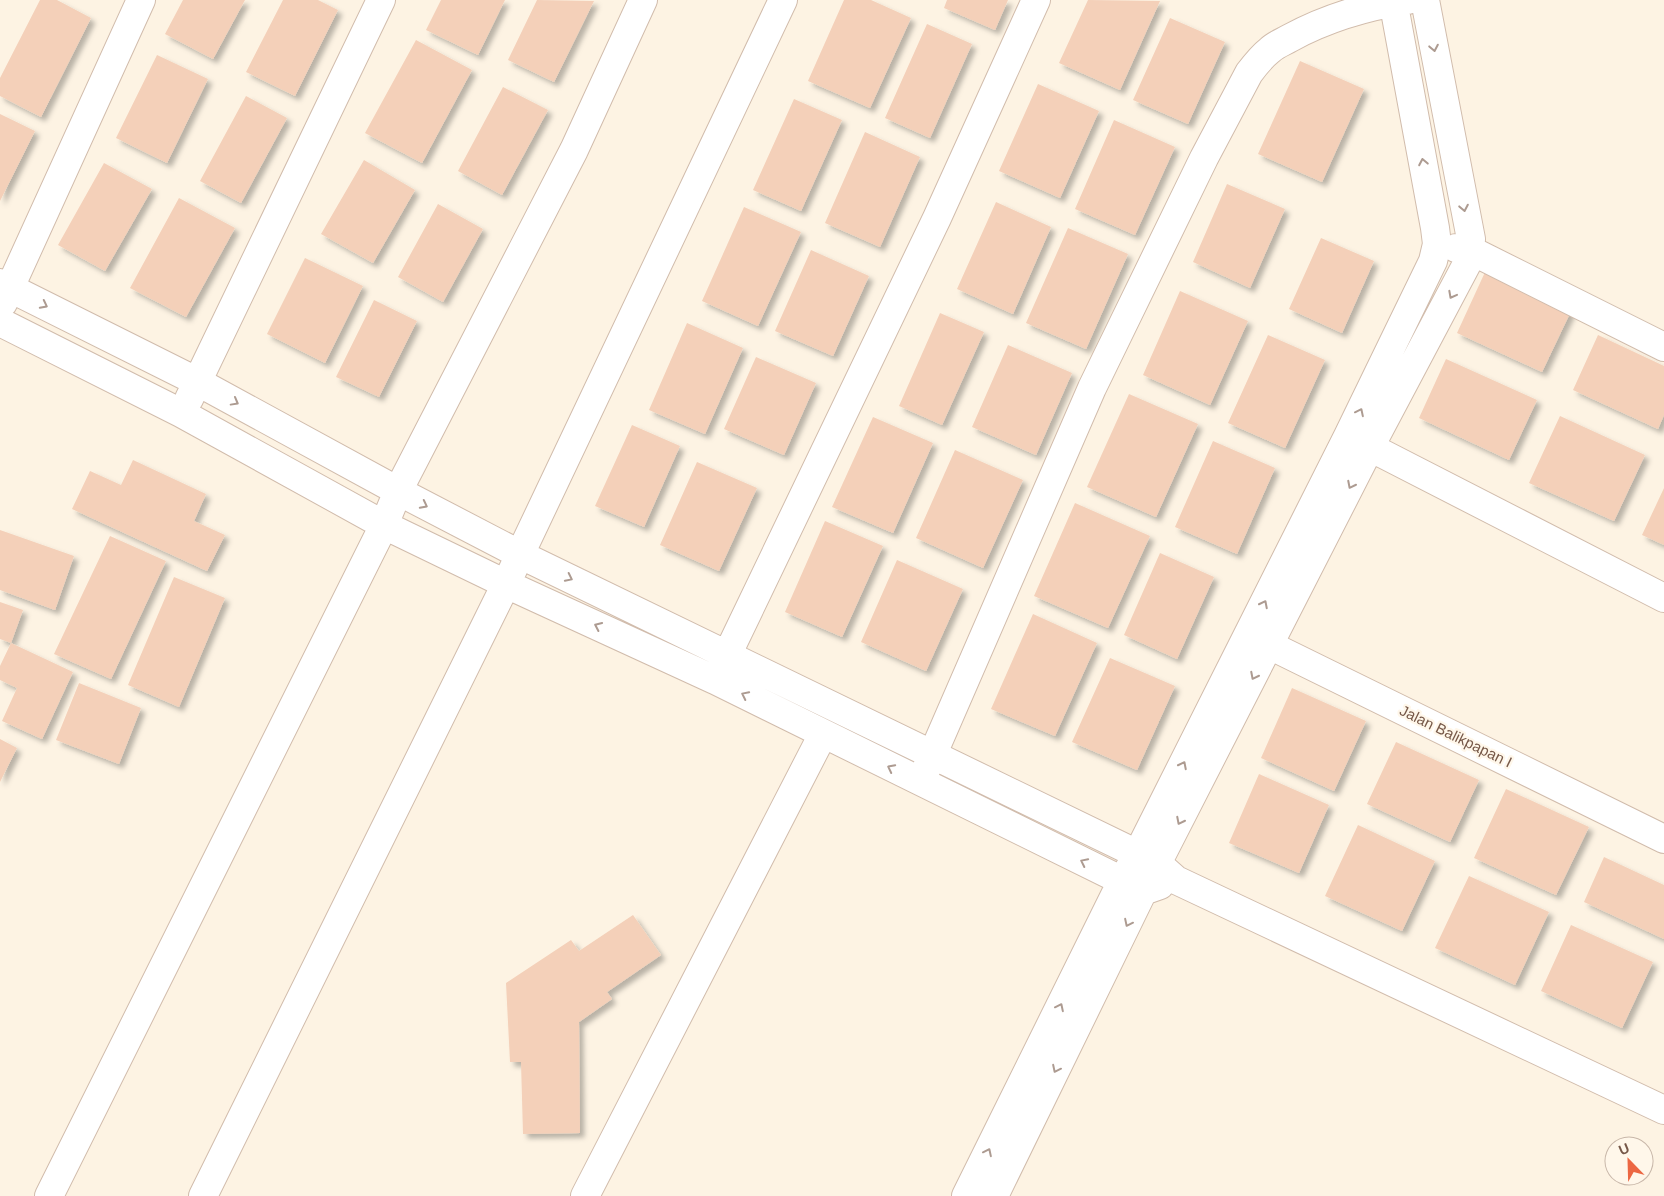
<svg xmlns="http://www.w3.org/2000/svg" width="1664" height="1196" font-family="Helvetica,sans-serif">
  <defs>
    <filter id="shadow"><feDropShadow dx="4.5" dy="4.5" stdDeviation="2.5" flood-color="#0004"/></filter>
  </defs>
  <rect width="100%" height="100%" fill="#fdf3e3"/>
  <path fill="#f4d0b9" filter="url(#shadow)" d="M40 0H57L91 18 41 117 0 96V78Z
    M183 0H245L213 59 165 34Z
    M283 0H318L338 10 295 96 246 72Z
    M441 0H505L478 55 426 30Z
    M537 0 594 1 554 82 508 60Z
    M844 0H871L911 18 870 108 808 81Z
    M947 0H1008L995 30 944 8Z
    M1088 0 1160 1 1120 90 1059 63Z
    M1170 18 1225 42 1188 124 1133 100Z
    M927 24 972 44 930 138 885 118Z
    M416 40 472 70 422 163 365 133Z
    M157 55 208 79 167 163 116 138Z
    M1300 61 1364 89 1322 182 1258 154Z
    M1038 84 1099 111 1060 198 999 171Z
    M503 87 548 110 502 195 458 171Z
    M246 96 287 118 241 203 200 181Z
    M794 99 842 120 801 211 753 190Z
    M0 114 35 131 0 201Z
    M1114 120 1175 147 1135 235 1075 209Z
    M865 132 920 157 880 247 825 223Z
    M364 160 415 190 373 263 321 234Z
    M104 163 152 189 105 271 58 245Z
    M1227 184 1285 209 1250 288 1193 262Z
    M179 198 235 228 186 317 130 288Z
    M996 202 1051 227 1013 314 957 289Z
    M438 204 483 229 443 302 398 277Z
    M744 207 801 232 758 326 702 301Z
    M1068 228 1128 254 1086 349 1026 323Z
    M1321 238 1374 261 1342 333 1289 309Z
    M811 250 869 276 833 356 775 331Z
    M305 258 363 286 325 363 267 334Z
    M1486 270 1572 309 1542 372 1457 333Z
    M1180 291 1248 321 1210 405 1143 375Z
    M374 300 417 321 379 397 336 377Z
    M940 313 984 332 942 425 899 406Z
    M687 323 743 348 705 434 649 410Z
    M1268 335 1325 360 1285 448 1228 423Z
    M1598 335 1664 366V415L1658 429 1573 390Z
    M1008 345 1072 373 1036 455 972 427Z
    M756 357 816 383 784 455 724 429Z
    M1446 359 1537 400 1509 460 1419 418Z
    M1129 394 1198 424 1156 517 1087 487Z
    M1560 416 1645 455 1614 521 1529 483Z
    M873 417 933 443 893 533 832 507Z
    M632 425 680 446 644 527 595 506Z
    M1213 441 1275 468 1237 554 1175 527Z
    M955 450 1023 480 983 568 916 538Z
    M133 460 206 494 194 521 225 535 207 571 72 509 90 471 121 485Z
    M697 462 757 488 719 571 660 545Z
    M1664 488V545L1642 535Z
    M1075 503 1150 536 1108 628 1034 596Z
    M825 521 883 546 842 637 785 612Z
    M0 530 74 556 55 610 0 590Z
    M110 536 166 561 111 679 54 654Z
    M1160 553 1214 577 1177 659 1124 635Z
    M897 560 963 589 926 671 861 642Z
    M174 577 225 598 179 707 128 685Z
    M0 602 23 610 11 643 0 639Z
    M1033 614 1097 643 1055 736 991 709Z
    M11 643 73 672 42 739 2 721 17 688 0 680V666Z
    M1110 658 1175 686 1137 770 1072 742Z
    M79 683 141 708 119 764 56 740Z
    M1292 688 1366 721 1334 791 1261 758Z
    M0 739 17 748 0 782Z
    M1396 742 1479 780 1450 842 1367 804Z
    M1259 774 1329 805 1299 873 1229 843Z
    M1506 789 1589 827 1556 895 1474 858Z
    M1358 825 1435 861 1402 931 1325 896Z
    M1604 857 1664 885V939L1584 902Z
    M1469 876 1549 912 1515 985 1435 948Z
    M633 915 661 955 607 992 612 999 579 1022 580 1133 523 1134 521 1062H510L506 983 571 940 579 951Z
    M1571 925 1653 962 1622 1028 1541 991Z"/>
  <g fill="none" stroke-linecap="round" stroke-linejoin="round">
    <defs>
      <path id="minor" d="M1456 248 1472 251 1664 347
        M0 283 198 382 398 491 519 554 1158 864 1176 880 1664 1110
        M3 303 141 0
        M0 322 181 413 384 525 506 584 715 680 1143 891 1160 885
        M189 399 381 0
        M1354 439 1664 598
        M1253 637 1664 839
        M719 672 937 218 1036 0
        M925 772 1092 388 1204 158 1249 73C1255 65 1261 57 1270 50 1275 45 1283 42 1290 38 1325 19 1368 6 1408 0
        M49 1196 384 525 398 491 574 150 643 0
        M203 1196 506 584 783 0
        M585 1196 823 734
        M966 1196 1122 881 1137 855 1348 436 1433 261 1437 244 1435 228 1393 0
        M994 1196 1143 891 1370 447 1470 258 1471 239 1425 0"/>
    </defs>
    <use href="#minor" stroke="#d1bcac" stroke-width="30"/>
    <use href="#minor" stroke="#fff" stroke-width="28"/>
  </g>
  <defs><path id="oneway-chevron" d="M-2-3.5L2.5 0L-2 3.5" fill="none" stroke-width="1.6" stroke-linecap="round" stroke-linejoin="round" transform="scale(1.25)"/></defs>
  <g stroke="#ad9b91">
    <use href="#oneway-chevron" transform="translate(1434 48) rotate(79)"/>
    <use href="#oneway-chevron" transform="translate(1423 162) rotate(-101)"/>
    <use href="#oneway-chevron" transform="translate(1464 208) rotate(79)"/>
    <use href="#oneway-chevron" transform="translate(1452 295) rotate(118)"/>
    <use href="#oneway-chevron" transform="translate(44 305) rotate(27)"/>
    <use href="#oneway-chevron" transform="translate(235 402) rotate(29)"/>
    <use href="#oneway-chevron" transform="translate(1360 412) rotate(-64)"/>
    <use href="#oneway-chevron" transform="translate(1351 485) rotate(117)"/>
    <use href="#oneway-chevron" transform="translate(424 505) rotate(27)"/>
    <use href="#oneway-chevron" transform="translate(569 578) rotate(26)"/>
    <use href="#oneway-chevron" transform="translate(1264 604) rotate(-63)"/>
    <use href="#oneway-chevron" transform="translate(598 626) rotate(-155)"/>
    <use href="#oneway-chevron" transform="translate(1254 676) rotate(117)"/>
    <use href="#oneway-chevron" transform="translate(745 695) rotate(-154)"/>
    <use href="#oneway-chevron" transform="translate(1183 765) rotate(-63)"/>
    <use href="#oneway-chevron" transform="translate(891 768) rotate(-153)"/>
    <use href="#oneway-chevron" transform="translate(1180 821) rotate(117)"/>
    <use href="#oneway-chevron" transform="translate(1084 862) rotate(-154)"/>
    <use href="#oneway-chevron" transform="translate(1128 923) rotate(116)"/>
    <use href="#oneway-chevron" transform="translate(1060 1007) rotate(-64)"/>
    <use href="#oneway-chevron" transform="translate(1056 1069) rotate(116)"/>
    <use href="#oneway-chevron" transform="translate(988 1152) rotate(-64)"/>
  </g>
  <g text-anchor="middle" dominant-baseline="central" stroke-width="4.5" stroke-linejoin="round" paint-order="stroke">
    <g font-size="15" fill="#765848" stroke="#fff7ea">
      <text transform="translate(1456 736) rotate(26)">Jalan Balikpapan I</text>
    </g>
  </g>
  <g transform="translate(1629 1161) rotate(337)"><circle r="24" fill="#fff7ea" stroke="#c8b7a9"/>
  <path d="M0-4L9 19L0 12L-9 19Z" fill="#ec6742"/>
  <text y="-8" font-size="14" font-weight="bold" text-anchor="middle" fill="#765848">U</text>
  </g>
</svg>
